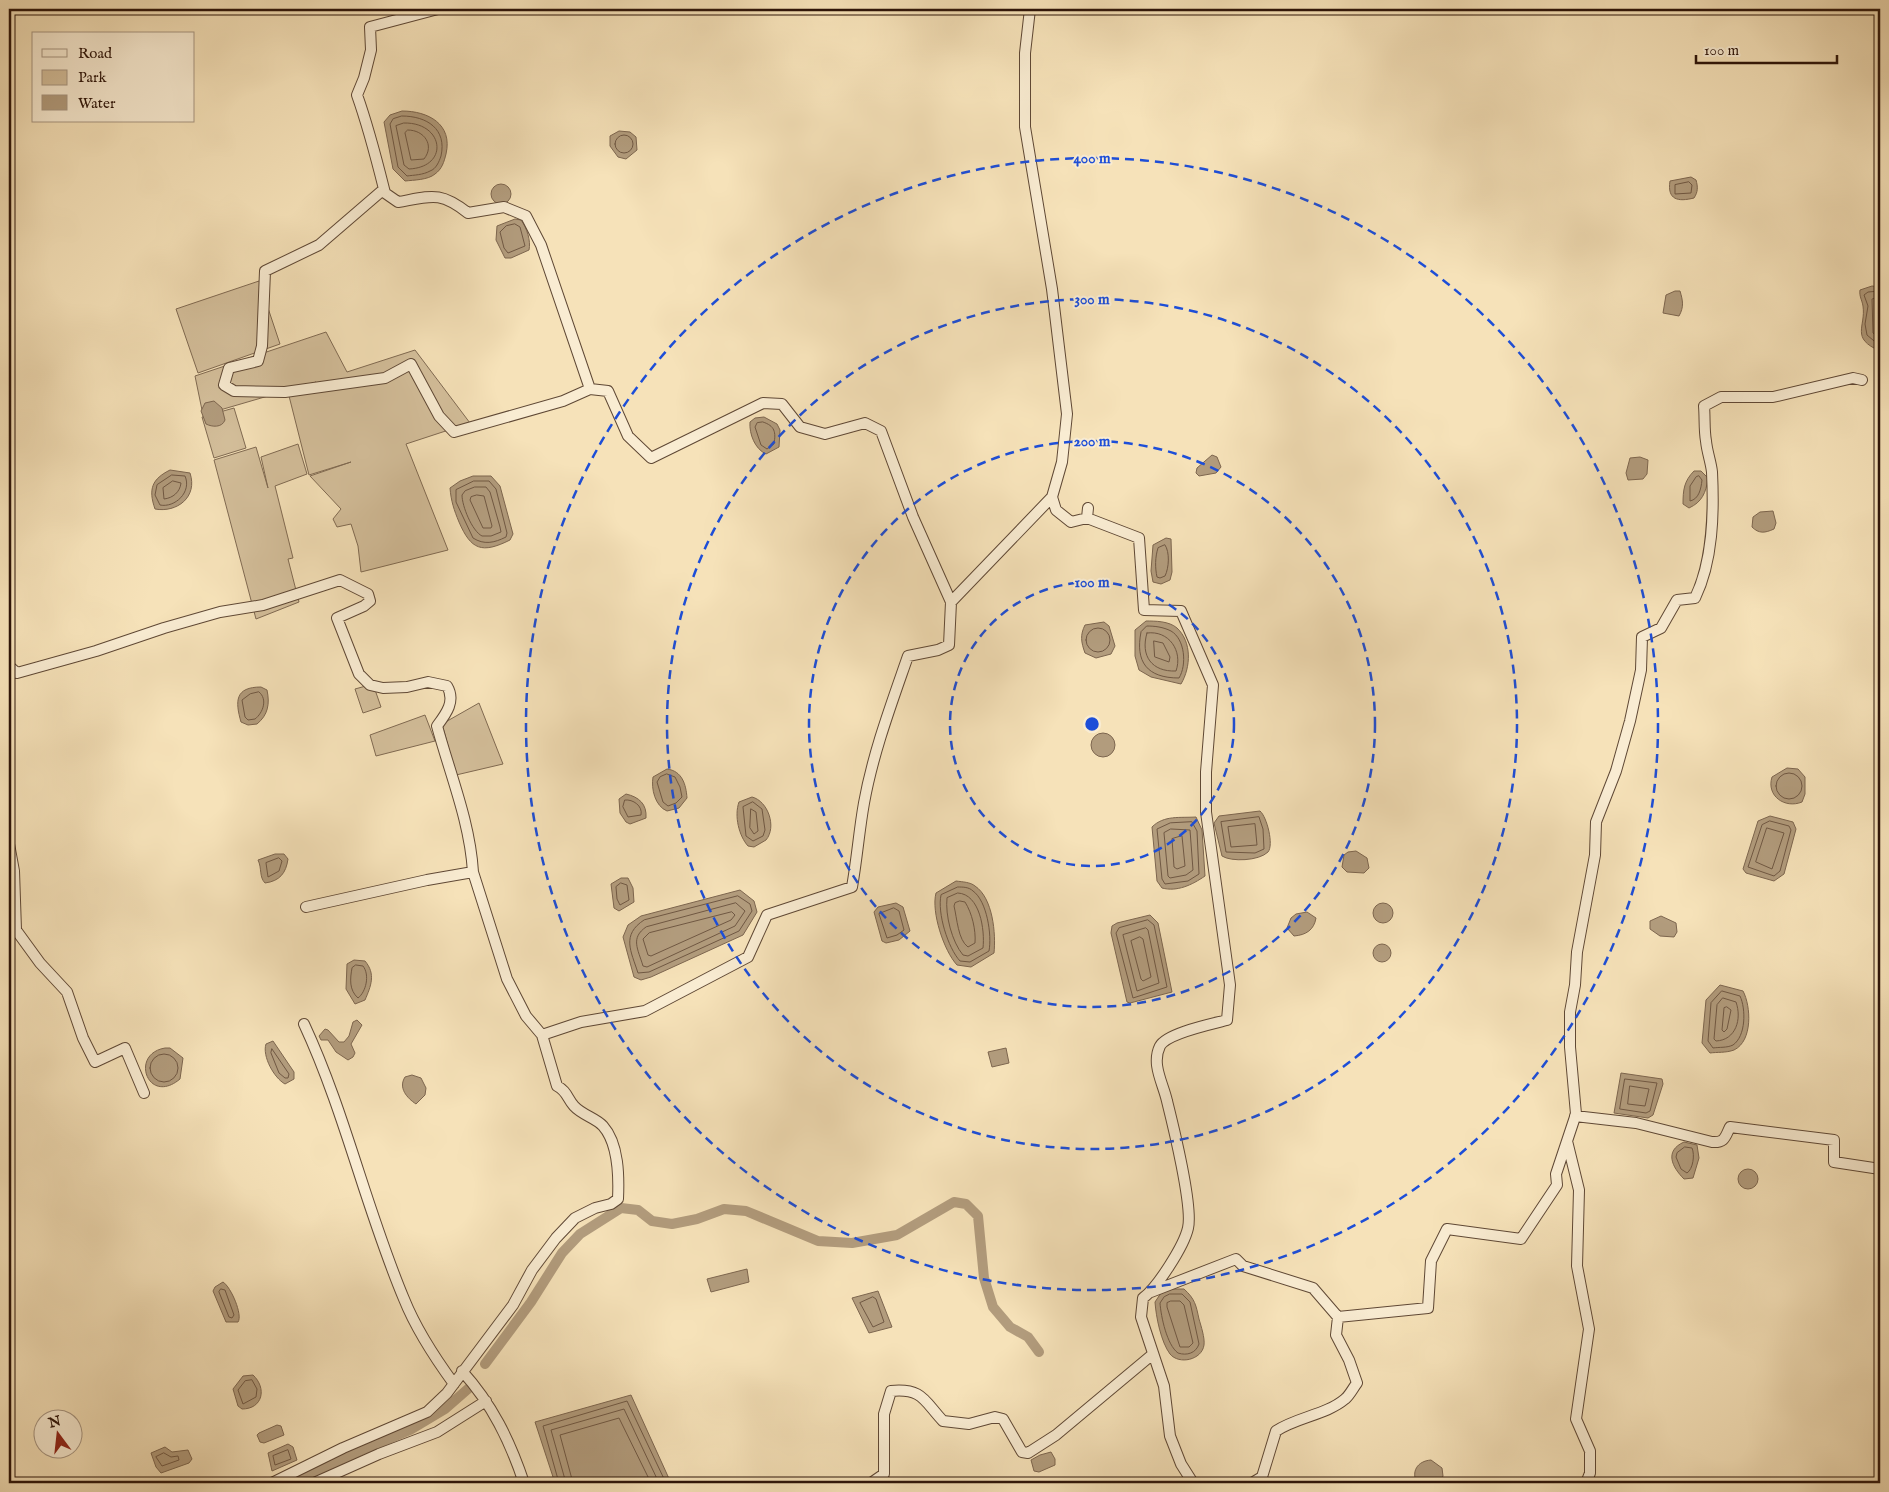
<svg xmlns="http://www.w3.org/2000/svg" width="1889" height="1492" font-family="'IM FELL English',serif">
  <rect width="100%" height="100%" fill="#f6e2b9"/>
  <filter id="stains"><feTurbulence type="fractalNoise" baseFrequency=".004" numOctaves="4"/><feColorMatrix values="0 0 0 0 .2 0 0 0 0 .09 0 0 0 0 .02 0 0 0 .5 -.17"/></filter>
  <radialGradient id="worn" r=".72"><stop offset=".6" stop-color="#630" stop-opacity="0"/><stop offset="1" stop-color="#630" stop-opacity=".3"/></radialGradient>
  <path fill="#d4bf9b" stroke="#806a52" d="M259 281 280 344 198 373 176 309Z
    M326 332 347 372 415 350 470 423 406 444 448 550 361 572 358 546 351 524 337 527 333 519 341 509 310 476 351 462 309 475 288 392 316 382 203 415 195 376Z
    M234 408 246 448 214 458 202 417Z
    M298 444 307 474 275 486 293 558 288 559 299 602 256 619 214 460 256 447 268 488 261 457Z
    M373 684 381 707 363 713 355 689Z
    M479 703 503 764 456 775 442 724Z
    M425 715 435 741 376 756 370 735Z"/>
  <path fill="#b29c7d" stroke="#7d664f" d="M402 111C428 111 453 124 446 154 444 162 442 169 435 174 428 180 414 180 405 181L393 169 384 122 390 115Z
    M619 131 630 132 636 137 637 150 626 159 618 157 610 146V136Z
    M1691 177 1696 180C1698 187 1698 192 1694 198 1678 202 1667 200 1670 181Z
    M491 194a10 10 0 1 1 20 0a10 10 0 1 1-20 0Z
    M515 219 521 220C527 228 531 241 529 250L511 258H505L496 240 497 226Z
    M1872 286 1880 287V351C1850 338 1866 327 1863 306 1862 300 1859 296 1860 290Z
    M1675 291H1680C1683 301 1684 307 1679 316L1663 313 1666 295Z
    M214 401 222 408 225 420C222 428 212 427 206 424L201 411 205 403Z
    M764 417 777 424 780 430 779 447 766 454C755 449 749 434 750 422L755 418Z
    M1212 455 1217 457 1221 467 1216 473 1199 476 1196 473 1197 468Z
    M1640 457 1648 460 1647 474 1643 479 1628 480 1626 473 1630 458Z
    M170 470 190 473C198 497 177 513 155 509 148 489 152 479 170 470Z
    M1694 471H1701L1708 478C1706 493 1702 502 1689 508L1683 504C1683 490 1684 481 1694 471Z
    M473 476H491L500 486 513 534 510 540C482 554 471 550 459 522 454 510 451 501 450 488L460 481Z
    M1773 511 1776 523 1774 529C1765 533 1759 534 1752 527L1753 517 1760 512Z
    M1166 538 1171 539 1172 572 1170 580 1161 584 1153 582 1151 571 1153 545Z
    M1146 621C1155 621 1169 621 1177 628 1192 642 1191 667 1181 684L1151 677 1139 670 1135 656V630Z
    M1104 622 1109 626 1115 646 1111 654 1096 658 1085 653C1081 642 1080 635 1085 625Z
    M261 687 267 690C270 704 268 715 257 724L248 725 241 722C235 701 235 687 261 687Z
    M1091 745a12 12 0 1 1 24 0a12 12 0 1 1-24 0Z
    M1787 768 1798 769 1805 777V794L1802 802C1785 809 1766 796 1772 777Z
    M667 769C682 771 686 784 687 798L679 808 667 811C655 806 651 789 653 777Z
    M626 794C639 797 647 804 646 818L630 824 626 822 620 813 619 799Z
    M752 797C768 801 777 827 766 840L754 847 748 846C739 836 734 816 739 802Z
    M1260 811C1267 817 1274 845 1268 852 1259 861 1231 862 1222 856L1214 823 1219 816Z
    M1770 816 1793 822 1796 829 1784 874 1774 881 1746 873 1743 869 1758 821Z
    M1196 817 1202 830 1205 876C1192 885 1177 892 1162 888L1157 881 1152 827C1164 815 1180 818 1196 817Z
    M1356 851 1367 858 1369 868 1364 873 1347 872 1342 867 1344 855 1348 852Z
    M275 854H284L288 859C286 873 280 881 265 883 259 877 262 868 258 860Z
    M621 878H628L633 888 634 902 619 911 614 908 611 884Z
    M956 881C963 882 970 882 975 886 993 898 996 934 994 953L971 967 957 965C944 951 931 912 936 893Z
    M740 890 754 901 757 912 743 935 651 977 641 980 634 977 623 937 628 925 641 916Z
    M896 903 903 907 910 931 899 940 886 943 882 941 874 912 878 907Z
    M1373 913a10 10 0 1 1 20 0a10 10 0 1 1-20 0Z
    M1307 912 1316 918C1314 930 1306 935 1294 936L1287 928 1291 918 1296 914Z
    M1150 915 1158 923 1172 992 1130 1003 1127 1002 1111 933 1112 926 1117 923Z
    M1661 916 1676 923 1677 932 1674 937 1660 936 1650 929V921Z
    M1373 953a9 9 0 1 1 18 0a9 9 0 1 1-18 0Z
    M354 960 365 961C376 974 371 986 365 1000L355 1004 346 989 347 964Z
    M1720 985 1743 991C1751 1006 1753 1041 1734 1050 1726 1053 1717 1052 1710 1053L1702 1043 1706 1000Z
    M357 1020 362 1025 351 1044 355 1053 353 1057 348 1060 336 1052 328 1040H321L319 1036 325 1029 328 1030 339 1042H344L349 1036 353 1022Z
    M273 1041 294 1072V1079L285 1084C274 1078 262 1056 266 1044Z
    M165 1048H170L183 1058 180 1079C148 1106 129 1054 165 1048Z
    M1006 1048 1009 1063 992 1067 988 1052Z
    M1621 1073 1662 1079 1663 1084 1653 1115 1648 1118 1614 1113Z
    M412 1075 421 1078 426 1088 425 1095 416 1104C407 1098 398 1088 405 1077Z
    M1684 1142 1697 1145 1699 1158 1693 1178 1684 1179C1672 1167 1664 1151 1684 1142Z
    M1738 1179a10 10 0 1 1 20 0a10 10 0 1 1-20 0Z
    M747 1269 749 1282 711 1292 707 1279Z
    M223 1282C231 1287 243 1315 238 1322H226L213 1291 215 1287Z
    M1168 1289H1184C1195 1299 1196 1305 1199 1319 1201 1326 1205 1338 1204 1345 1202 1360 1179 1365 1170 1354 1161 1342 1156 1317 1155 1302L1161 1293Z
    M878 1291 892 1327 869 1333 852 1298Z
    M253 1375C267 1388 263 1409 242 1409L238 1406 233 1389 243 1376Z
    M631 1395 671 1483H555L535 1422Z
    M277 1425 281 1426 284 1435 264 1443 260 1442 257 1435 259 1433Z
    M288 1444 293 1447 297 1460 272 1471 268 1453Z
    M165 1447 172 1452 188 1450 192 1459 189 1463 161 1473 156 1467 151 1453Z
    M1051 1452 1055 1459V1465L1039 1472 1034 1471 1031 1460 1040 1455Z
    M1431 1460 1442 1468 1443 1476 1440 1483H1417C1411 1472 1417 1461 1431 1460Z"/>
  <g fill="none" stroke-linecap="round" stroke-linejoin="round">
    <path stroke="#705843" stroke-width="1" d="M402 116C427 116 447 129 441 156 439 162 436 169 430 171 423 175 414 175 407 176L398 167 390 124 393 119Z
      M404 123C444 122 450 167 409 169L404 165 396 126Z
      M408 130C424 130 435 145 424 159L411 160 405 133Z
      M615 144a9 9 0 1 1 18 0a9 9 0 1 1-18 0Z
      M1689 182 1692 185 1691 193 1675 194V185Z
      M515 224 520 227 525 246 508 253 504 248 500 232 506 226Z
      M1880 291 1868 292 1864 295 1868 306 1865 324 1867 335 1880 346
      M1880 297 1872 299 1873 333 1880 339
      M763 422C775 426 776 432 774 444L767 449 761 445 755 427 757 423Z
      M172 475 185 476C192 492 175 508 160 505L155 495 157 485Z
      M1699 476 1702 480C1701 489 1699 499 1690 501V486L1696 477Z
      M173 481 181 483C180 492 173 498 164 499L163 488Z
      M474 481H489L496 489 507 533 506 537C494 543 484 545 473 538L456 502V490Z
      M475 487H486L490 492 500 527 501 532 491 536H482C472 531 462 506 462 495L465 491Z
      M477 495 484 496 492 526 491 528H483L470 500 471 497Z
      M1165 545C1170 552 1169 568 1165 576L1160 578 1157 577C1155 568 1155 557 1158 548Z
      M1147 626C1155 626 1163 627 1171 631 1185 639 1187 665 1179 678 1147 678 1135 662 1141 632Z
      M1086 640a12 12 0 1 1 24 0a12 12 0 1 1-24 0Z
      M1147 633C1169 630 1183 651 1176 671 1152 672 1140 656 1147 633Z
      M1154 641 1163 643 1170 657 1169 662 1155 657Z
      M259 692C268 699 263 713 255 719L248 720 245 717 242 700 250 694Z
      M1776 786a13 13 0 1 1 26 0a13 13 0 1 1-26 0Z
      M667 774 675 777 680 787 682 797 676 803 668 806 663 802 657 782 660 777Z
      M625 800C633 799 643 806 641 815L628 817 623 807Z
      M753 802 762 809 765 830 763 836 753 841 746 836 743 807Z
      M751 809 756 812 758 831 754 834 750 828Z
      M1259 817 1263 829 1264 849 1255 853 1226 852 1221 822Z
      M1770 821 1789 826 1791 830 1780 871 1774 876 1748 867 1762 825Z
      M1192 822 1197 831 1199 874 1188 881 1165 884 1162 879 1157 829 1170 823Z
      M1255 824 1257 845 1231 847 1228 827Z
      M1767 828 1784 833 1772 869 1756 862Z
      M1171 829 1190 830 1193 870 1186 875 1170 878 1168 876 1164 833Z
      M1182 836 1185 866 1177 869 1174 867 1172 839Z
      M279 858 282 861 279 871 268 877 266 863Z
      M621 883 627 885 629 900 620 905 617 899 616 887Z
      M958 887C963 887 969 887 973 891 987 901 992 935 989 951L970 962 960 961C948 948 937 913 941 895Z
      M958 893C980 894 985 930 983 948L968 956 963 955C952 942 945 915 947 898Z
      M738 896 750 904 752 911 739 931 649 972 638 973C631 951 621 935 644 920Z
      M960 901 965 902C972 913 976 930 975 943L968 947C958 940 957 918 954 906L955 903Z
      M736 903 745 911 735 926 647 967 643 966C638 949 630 938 646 927Z
      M894 908 899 911 904 930 897 935 887 938 879 914Z
      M732 912 735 915 731 920 651 956 648 955 643 939 649 933Z
      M1148 920 1154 925 1167 987 1133 998 1116 933 1119 928Z
      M1146 928 1148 930 1159 983 1137 991 1123 935Z
      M1140 937 1143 939 1151 977 1143 981 1141 979 1131 941Z
      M356 965 363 966C370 975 366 992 358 998 349 990 350 979 352 968Z
      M1722 991 1740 996C1746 1009 1746 1036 1733 1045 1727 1048 1719 1047 1713 1048L1708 1041 1711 1003Z
      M1723 998 1736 1002C1742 1019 1736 1040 1716 1041L1714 1039 1717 1005Z
      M1727 1007 1731 1010 1727 1029 1724 1032 1722 1030 1724 1008Z
      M272 1049 289 1074 288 1078H285L279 1073 271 1053Z
      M150 1068a14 14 0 1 1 28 0a14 14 0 1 1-28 0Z
      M1625 1079 1657 1083 1650 1111 1646 1113 1620 1109Z
      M1630 1086 1649 1089 1645 1106 1628 1104Z
      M1685 1147 1692 1148C1695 1155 1693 1169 1687 1173L1681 1169 1676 1157 1677 1153Z
      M221 1289 225 1290 234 1315 232 1318 229 1317 219 1292Z
      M1170 1294H1182L1190 1302 1199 1344C1196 1353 1187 1356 1178 1353 1167 1345 1161 1317 1160 1303L1164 1297Z
      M873 1297 876 1299 884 1322 873 1327 860 1303Z
      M1171 1301H1180L1184 1305 1193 1343 1189 1347H1180L1167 1307V1303Z
      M252 1380 257 1389 256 1397 243 1404 238 1390 245 1381Z
      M288 1450 291 1459 275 1465 273 1456Z
      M164 1453 171 1457 178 1456 179 1460 162 1466 156 1457Z
      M559 1483 543 1426 627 1401 666 1483
      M566 1483 551 1430 624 1409 659 1483
      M573 1483 560 1435 619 1418 651 1483"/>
    <path stroke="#b29c7d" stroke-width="10" d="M485 1364 531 1302 562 1253 580 1234 621 1208 638 1210 652 1221 672 1224 697 1219 724 1209 746 1211 818 1241 852 1243 897 1235 954 1202 966 1204 978 1216 984 1278 993 1307 1010 1327 1028 1337 1039 1352
      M294 1483 360 1451 410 1430 445 1409 469 1388"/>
    <defs>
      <path id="minor" d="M384 189 319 245 265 271 262 346 258 361 229 368 224 385 234 391 285 392 385 378 411 364 439 416 454 432 563 401 590 389 541 245 526 216 504 207 468 213C440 191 432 196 398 202L385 193 384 189C376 157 368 126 357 95L364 78 371 50 370 27 438 9
        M590 389 608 391 628 436 651 458 763 403 782 404 800 427 825 434 865 423 881 431 913 517 951 602
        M1052 497 1056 510 1071 522 1087 518 1088 508
        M1087 518 1139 538 1144 610 1181 611 1213 685 1206 772V812L1230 985 1227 1020C1212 1024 1167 1033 1160 1046 1151 1064 1163 1083 1167 1101 1173 1125 1193 1207 1188 1228 1184 1246 1157 1288 1143 1298L1141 1317 1164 1386 1170 1436 1181 1464 1193 1483
        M9 666 17 673 96 651 164 628 220 612 263 605 340 580 368 594 370 601 364 606 337 618 359 674 370 685 383 688 407 687 428 682 447 686C456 701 446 714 437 726 450 774 470 822 473 872L507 979 526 1016 542 1035 557 1086C567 1091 567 1098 574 1106 582 1115 596 1118 603 1126 619 1144 619 1177 618 1199L611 1204 595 1208 575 1218 556 1238 532 1270 513 1305 447 1393 427 1412 343 1448 272 1483
        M9 844 14 871 16 930 40 963 67 992 83 1038 95 1062 125 1048 144 1093
        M306 907 427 880 473 872
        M304 1024C345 1112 366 1209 404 1299 416 1329 435 1358 454 1384
        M542 1035 581 1022 645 1011 748 957 767 915 852 887C857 859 859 831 864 803 873 753 891 705 908 656L938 650 949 645 951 602 1052 497 1062 462 1067 414 1052 289 1025 127V53L1030 9
        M1575 1116 1636 1123 1712 1142C1725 1143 1725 1137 1730 1127L1834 1140V1162L1880 1169
        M1567 1141 1579 1190 1577 1266 1589 1329 1576 1419 1590 1451V1473L1586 1483
        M1151 1292 1236 1259 1243 1266 1313 1288 1338 1317
        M462 1371C492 1404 510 1441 524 1483
        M314 1483 379 1454 437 1432 486 1401
        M871 1483 884 1474V1414L891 1391C923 1388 924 1401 943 1421L969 1424 995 1417 1003 1419 1022 1452 1028 1453 1056 1435 1153 1354
        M1252 1483 1262 1477 1276 1431C1297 1417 1326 1415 1345 1399 1350 1395 1353 1388 1357 1383L1349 1360 1336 1335 1338 1317 1428 1308 1431 1261 1447 1229 1521 1239 1557 1185 1556 1174 1576 1114 1570 1047V1012L1575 985 1577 952 1595 855 1596 822 1616 771 1630 721 1641 670 1642 637 1661 628 1677 600 1695 598C1713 561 1714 513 1712 472 1711 462 1707 452 1706 441 1704 430 1705 418 1704 406L1721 397H1773L1853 378 1862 380"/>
    </defs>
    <use href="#minor" stroke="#5f4835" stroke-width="12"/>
    <use href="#minor" stroke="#f9ecd2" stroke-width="10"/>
  </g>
  <g fill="none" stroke="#1d4ed8" stroke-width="2.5" stroke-dasharray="9 6">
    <circle cx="1092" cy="724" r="142"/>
    <circle cx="1092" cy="724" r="283"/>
    <circle cx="1092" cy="724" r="425"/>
    <circle cx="1092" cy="724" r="566"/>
  </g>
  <circle cx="1092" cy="724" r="8" fill="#1d4ed8" stroke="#f9ecd2" stroke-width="2.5"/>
  <g font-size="15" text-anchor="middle" font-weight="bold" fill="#1d4ed8" stroke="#f9ecd2" stroke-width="4" stroke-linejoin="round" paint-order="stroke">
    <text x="1092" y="163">400 m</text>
    <text x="1092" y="304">300 m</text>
    <text x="1092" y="446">200 m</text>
    <text x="1092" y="587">100 m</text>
  </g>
  <rect width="1889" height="1492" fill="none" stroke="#f6e2b9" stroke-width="30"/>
  <rect x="10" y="10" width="1869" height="1472" fill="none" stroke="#2d1409" stroke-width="2.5"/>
  <rect x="15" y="15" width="1859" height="1462" fill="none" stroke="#2d1409"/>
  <rect x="32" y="32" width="162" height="90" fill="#f9ecd2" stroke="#a79682"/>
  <rect x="42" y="49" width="25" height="8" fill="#f9ecd2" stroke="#a79682"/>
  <text x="78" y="58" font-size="15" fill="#2d1409">Road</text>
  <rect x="42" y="70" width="25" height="15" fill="#d4bf9b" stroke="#a79682"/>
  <text x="78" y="82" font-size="15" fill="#2d1409">Park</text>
  <rect x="42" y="95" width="25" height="15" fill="#b29c7d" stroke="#a79682"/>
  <text x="78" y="108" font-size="15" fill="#2d1409">Water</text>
  <g transform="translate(58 1434) rotate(345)"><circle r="24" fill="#f9ecd2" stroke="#a79682"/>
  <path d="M0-4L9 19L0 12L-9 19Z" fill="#8f2418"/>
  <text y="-8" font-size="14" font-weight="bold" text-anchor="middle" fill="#2d1409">N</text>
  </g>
  <path d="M1696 55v8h141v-8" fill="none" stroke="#2d1409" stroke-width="2.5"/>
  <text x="1704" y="55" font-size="15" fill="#2d1409" stroke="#f9ecd2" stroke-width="4" paint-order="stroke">100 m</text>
  <rect width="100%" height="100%" filter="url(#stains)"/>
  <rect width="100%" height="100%" fill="url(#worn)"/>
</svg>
